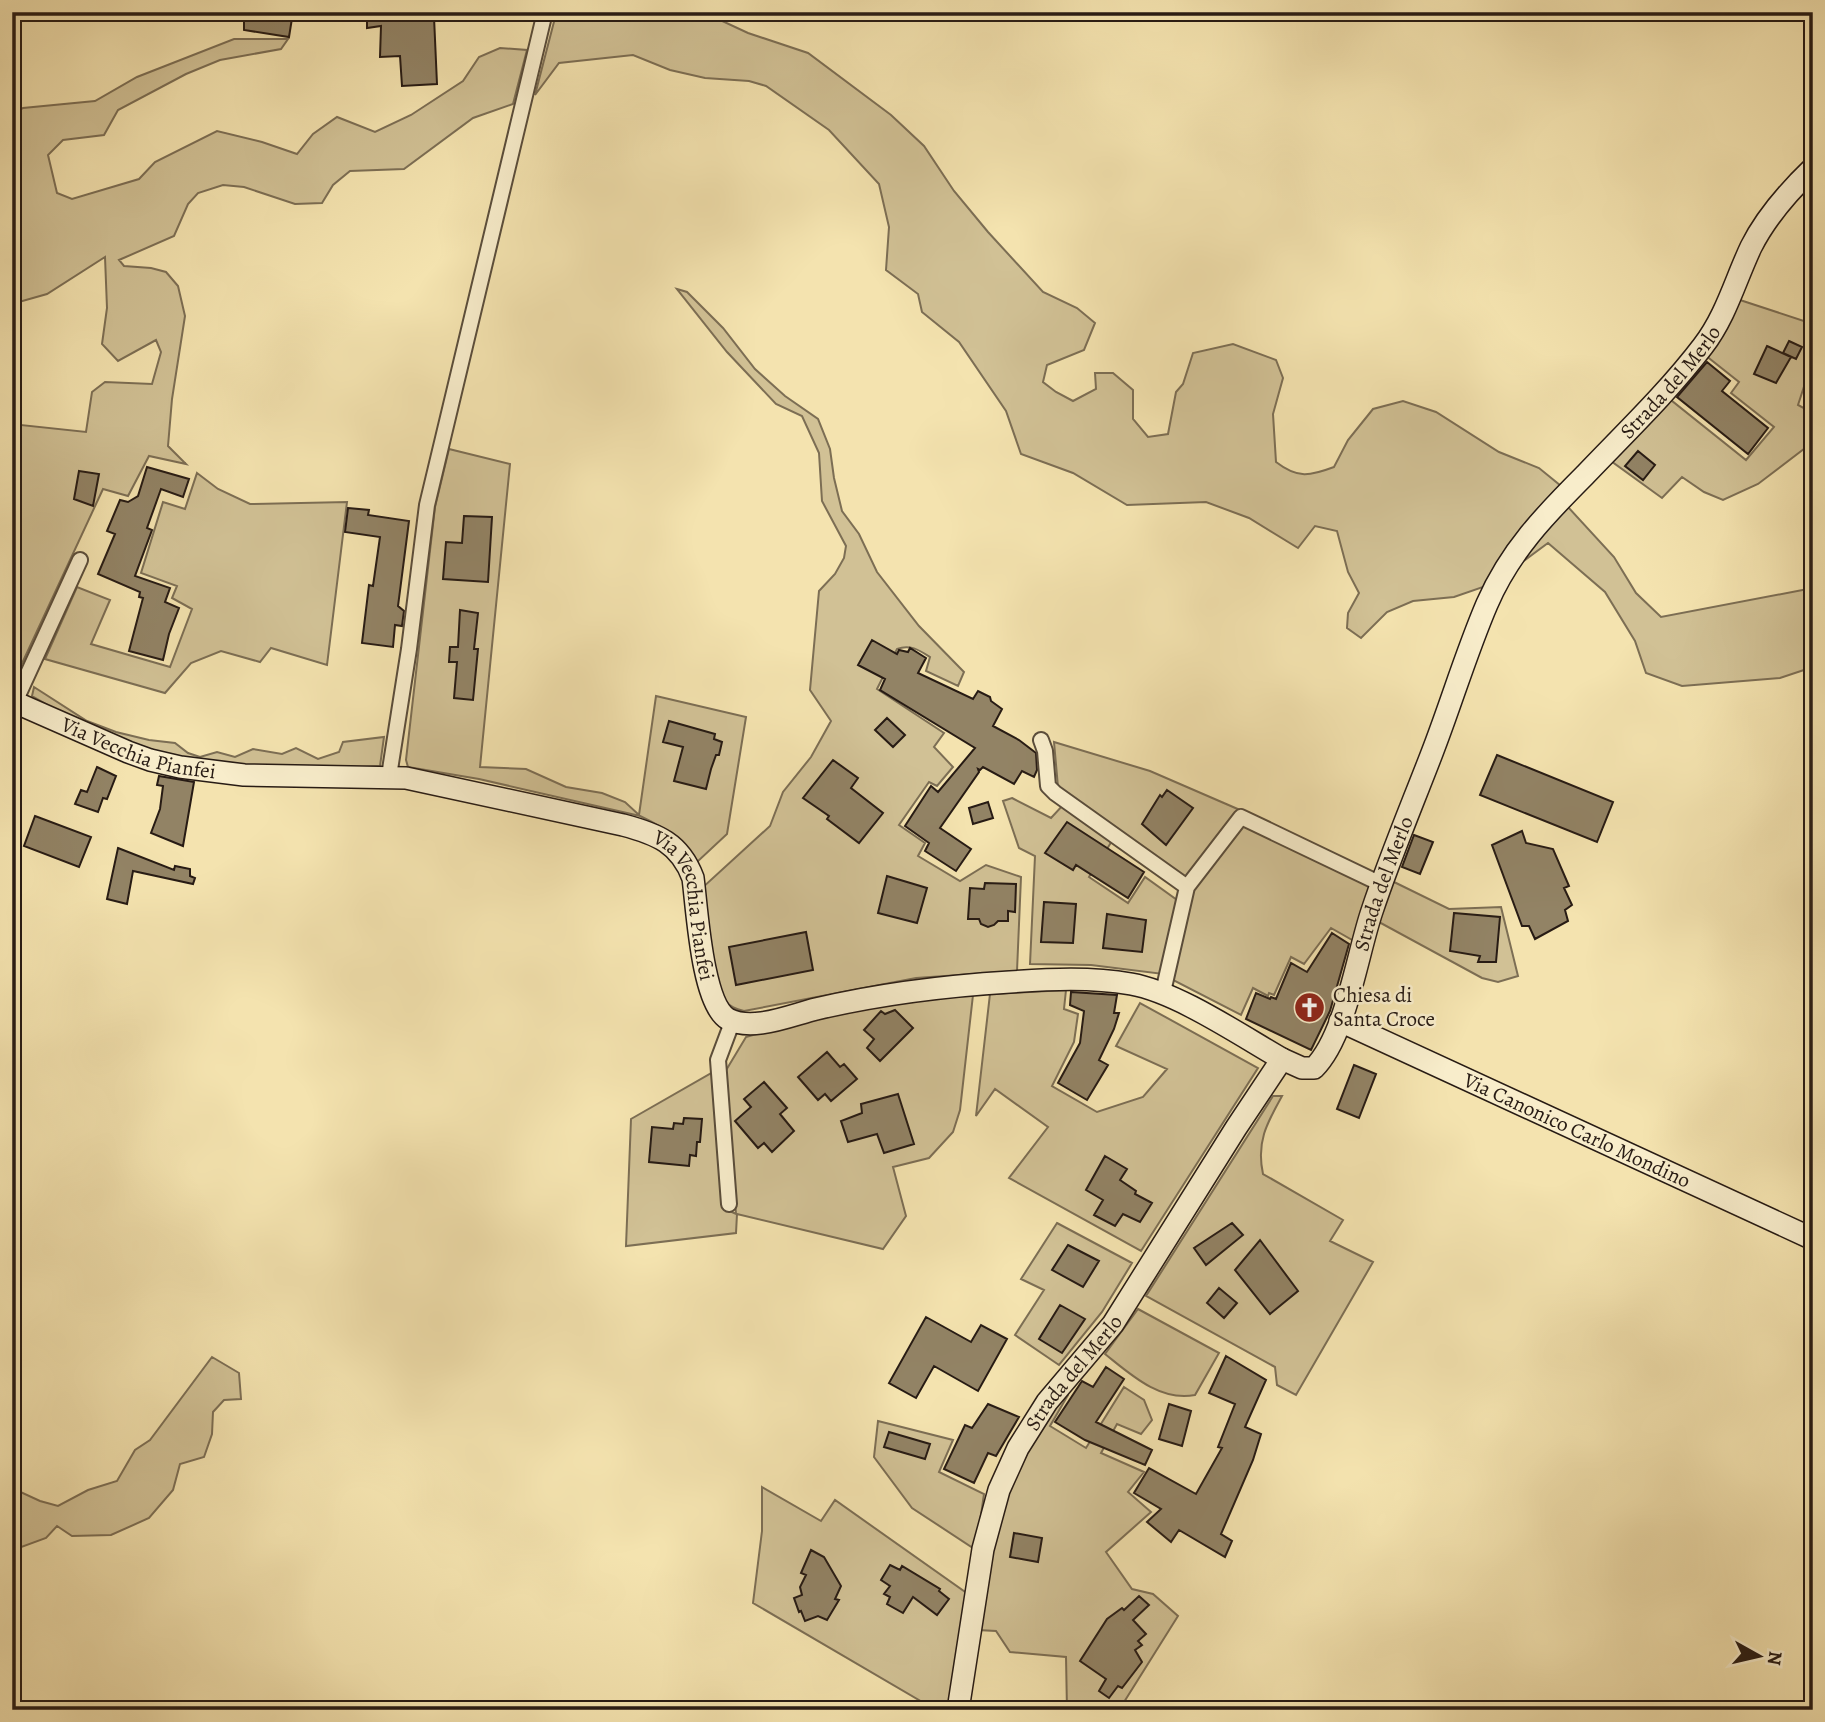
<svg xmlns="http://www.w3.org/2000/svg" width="1825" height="1722" font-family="Alegreya,serif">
  <rect width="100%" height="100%" fill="#f4e3af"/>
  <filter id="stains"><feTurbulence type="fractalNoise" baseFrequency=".00286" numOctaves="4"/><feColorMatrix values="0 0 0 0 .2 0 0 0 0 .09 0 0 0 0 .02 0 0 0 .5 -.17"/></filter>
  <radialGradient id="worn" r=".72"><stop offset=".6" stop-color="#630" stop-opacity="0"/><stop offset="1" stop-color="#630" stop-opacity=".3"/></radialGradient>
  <path fill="#d1c195" stroke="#7c6e54" stroke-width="2" d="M564 12H723L720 20 748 33 808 53 891 115 924 146 954 191 988 232 1043 292 1077 308 1095 323 1084 350 1047 365 1043 382 1056 392 1073 401 1096 389 1095 373H1113L1133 390V419L1148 437 1168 434 1176 392 1183 384 1193 353 1233 344 1276 360 1283 378 1273 414 1276 462C1298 479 1310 476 1334 467L1348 440 1373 409 1403 401 1436 412 1499 452 1539 468 1561 486 1486 586 1454 597 1413 601 1387 612 1361 638 1347 628 1348 613 1359 593 1348 572 1337 531 1315 526 1298 548 1249 518 1206 502 1127 505 1073 473 1021 454 1006 411 959 342 922 312 918 294 886 270 889 227 879 184 829 130 766 86 749 81 705 78 670 70 633 55 559 63 535 95 556 14Z
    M234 39H288L281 49 220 60 186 74 118 110 104 135 63 140 48 155 57 193 72 199 139 179 155 162 217 131 262 142 297 154 313 134 337 117 375 132 411 115 463 81 479 57 500 48 527 50 513 104 473 118 404 169 350 171 333 185 322 203 295 204 244 187 223 185 198 193 188 204 174 236 119 260 124 266 151 268 166 272 178 286 185 316 172 399 168 446 186 464 149 456 128 496 103 489 12 685V424L86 432 92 392 105 382 152 384 161 352 156 340 118 361 102 344 107 308 105 257 47 294 12 304V113L23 108 95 101 137 77Z
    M677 289 687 292 723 328 755 369 785 396 818 419 830 449 834 478 842 511 859 534 877 572 919 626 964 672 958 686 926 671 930 657C919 650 910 644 897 649L877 689 944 733 934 747 953 767 937 786 929 782 899 825 925 843 918 856 960 881 986 865 1021 877 1017 971 916 978 744 1011C736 1009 730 1007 725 1000 709 976 707 918 702 888L770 826 783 792 811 757 831 721 810 690 819 591 835 574 844 558 846 546 822 501 819 453 802 416 776 404 727 352Z
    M1740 300 1813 324V359L1798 405 1813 413V442L1758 484 1723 500 1704 492 1682 477 1662 498 1611 461 1667 397 1746 460 1774 427 1731 393 1739 382 1705 355Z
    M449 449 510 464 480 767 526 769 566 787 602 793 625 802 639 815 656 696 746 717 727 834 696 863C682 838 665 828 640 816L479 779 408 767 406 760 435 507Z
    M197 473 218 489 250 504 347 502 327 665 271 648 260 662 221 651 191 663 165 693 45 659 77 587 110 600 91 644 170 667 192 609 172 598 177 586 141 573 163 502 185 509Z
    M1568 507 1614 557 1636 593 1661 617 1813 588V667L1780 678 1682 686 1646 673 1635 641 1605 592 1548 543 1510 571 1551 521Z
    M34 687 87 721 116 732 149 740 175 743 188 753 200 757 217 752 235 757 253 749 282 754 296 748 318 759 339 752 343 742 384 737 380 766C337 768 293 773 250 769 175 763 96 735 32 696Z
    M1054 742 1150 771 1240 810 1186 879 1058 787Z
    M1012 798 1051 818 1063 805 1112 841 1089 877 1128 903 1145 877 1177 900 1163 974 1091 965 1030 964 1035 856 1019 848 1003 801Z
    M1241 823 1370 884 1354 941 1331 928 1304 964 1291 957 1274 995 1269 993 1268 996 1253 988 1241 1015 1173 980 1193 889Z
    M1392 881 1449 909 1501 907 1518 976 1498 982 1482 978 1377 921Z
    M1066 990 1064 1009 1078 1014 1074 1042 1052 1086 1097 1112 1143 1097 1167 1069 1116 1046 1140 1003 1258 1068 1141 1251 1009 1178 1048 1127 995 1089 976 1116 990 994Z
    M973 995 960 1110 953 1132 929 1158 893 1167 906 1216 883 1249 737 1214 736 1233 626 1246 631 1119 715 1071 725 1209 736 1214 725 1072 746 1037C820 1016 896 999 973 995Z
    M1273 1096H1282C1267 1123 1256 1142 1263 1174L1343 1220 1330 1241 1373 1262 1296 1395 1277 1385 1275 1367 1146 1296Z
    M1057 1223 1132 1263 1102 1312 1059 1365 1015 1335 1044 1290 1021 1279Z
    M1138 1309 1219 1353 1195 1395C1160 1402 1130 1374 1105 1354Z
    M212 1357 239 1373 241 1399 224 1400 213 1412 212 1434 204 1457 180 1464 173 1490 149 1518 111 1535 72 1536 57 1526 46 1538 16 1549 12 1547V1535L19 1526V1517L12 1510V1488L40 1501 58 1506 88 1490 117 1481 135 1450 150 1440Z
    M1124 1387 1144 1400 1152 1420 1141 1434 1117 1424 1101 1453 1144 1472 1128 1492 1151 1512 1106 1552 1132 1589 1153 1594 1178 1616 1119 1710H1067L1066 1657 1010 1652 996 1631 978 1630 993 1535 1016 1471 1065 1390 1068 1395 1050 1426 1086 1448Z
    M878 1421 953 1440 939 1472 984 1494 976 1550 912 1508 874 1457Z
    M762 1487 821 1521 835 1500 968 1594 949 1710H936L753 1603 762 1531Z"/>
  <path fill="#928365" stroke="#271b14" stroke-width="2" d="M293 12 289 37 244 30V14Z
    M367 12H396L397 19 434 17 437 84 402 86 400 56 380 57 381 26 367 28Z
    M1789 341 1802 347 1796 359 1783 353Z
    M1767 346 1791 357 1776 383 1754 374Z
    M1707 362 1730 381 1722 391 1768 428 1748 454 1677 397Z
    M1638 451 1655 465 1643 480 1625 466Z
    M147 467 189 479 183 497 161 489 147 528 152 530 135 576 170 588 165 602 179 608 169 634 163 660 129 651 143 598 139 597 140 592 98 574 115 534 107 531 120 500 128 502 138 496Z
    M79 471 99 474 93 506 74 499Z
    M348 508 369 510 368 515 409 521 398 606 404 611 402 626 395 625 393 647 362 643 369 585 373 586 380 537 345 532Z
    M464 516 492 517 488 582 443 579 446 542 462 543Z
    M460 610 478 613 474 649H478L473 700 454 698 457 662H449L450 647H458Z
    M872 640 897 654 899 650 908 652 910 648 926 658 918 673 973 699 978 691 990 697 991 701 1002 709 993 726 1019 740 1036 753 1037 770 1034 777 1022 771 1014 784 983 767 980 770 978 769 979 772 940 828 971 849 956 871 925 851 929 843 905 826 931 786 938 792 975 748 880 690 885 679 858 665Z
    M887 718 905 735 893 747 875 730Z
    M669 721 715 734 714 739 722 742 719 755H716L711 769 706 789 674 781 683 747 663 742Z
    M1497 755 1613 802 1597 842 1480 795Z
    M833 760 858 778 851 788 883 813 859 843 827 819 829 816 803 798Z
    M97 767 116 776 107 799 103 798 98 812 75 804 81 790 87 792Z
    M159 776 194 782 183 846 151 833 160 809 163 786 157 785Z
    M1167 790 1193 808 1166 845 1142 824 1160 795 1162 797Z
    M988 802 993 818 973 824 969 808Z
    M35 816 91 837 79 867 24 846Z
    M1067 822 1144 872 1128 898 1076 865 1073 870 1045 853Z
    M1522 831 1526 843 1553 849 1569 886 1564 888 1572 905 1565 910 1568 921 1535 939 1529 926H1522L1492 845Z
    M1414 835 1433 842 1420 874 1402 867Z
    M118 848 174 870 175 866 190 869V876L195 878 193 884 133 871 127 904 107 899Z
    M887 876 927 888 917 923 878 913Z
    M985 883 1016 884 1015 912 1008 911V921H998L994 925 988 927 981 924 979 919H968L970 888 984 889Z
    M1044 902 1076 904 1073 943 1041 942Z
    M1454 913 1500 917 1496 962H1478L1480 956 1450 951Z
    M1107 914 1146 920 1142 952 1103 948Z
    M806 932 813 970 736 985 729 947Z
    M1332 933 1349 944 1330 1011 1311 1050 1246 1019 1256 993 1270 999 1271 997 1276 999 1291 963 1307 972Z
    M1071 992 1117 995 1114 1013H1119L1114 1029 1099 1060 1108 1065 1087 1100 1058 1083 1080 1043 1084 1011 1070 1005Z
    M895 1010 913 1028 880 1061 867 1048 874 1039 864 1030 881 1011 885 1014Z
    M827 1052 840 1067 844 1064 857 1079 831 1101 825 1094 818 1100 798 1077Z
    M1354 1065 1376 1074 1359 1118 1337 1109Z
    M764 1082 787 1108 780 1114 794 1131 772 1152 764 1143 758 1148 735 1121 751 1107 744 1099Z
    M898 1094 914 1144 884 1153 877 1134 848 1142 841 1121 862 1113 861 1104Z
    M684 1118 702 1119 700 1142H697L696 1156 690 1155 689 1166 649 1162 652 1127 673 1129 674 1123 683 1124Z
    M1105 1156 1127 1169 1120 1180 1136 1191 1135 1194 1152 1203 1140 1222 1123 1214 1115 1226 1094 1215 1103 1200 1086 1190Z
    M1232 1223 1243 1235 1206 1265 1194 1248Z
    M1260 1240 1298 1291 1270 1314 1235 1270Z
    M1068 1245 1099 1261 1083 1287 1052 1270Z
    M1219 1288 1237 1303 1224 1318 1207 1303Z
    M1060 1305 1085 1319 1062 1353 1039 1339Z
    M926 1317 971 1342 981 1325 1007 1339 978 1391 934 1366 916 1398 889 1383Z
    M1226 1356 1266 1380 1245 1427 1261 1434 1253 1460 1221 1534 1232 1541 1225 1557 1179 1530 1171 1542 1147 1522 1161 1509 1134 1493 1149 1468 1196 1494 1222 1448 1218 1447 1235 1404 1209 1393Z
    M1106 1367 1124 1379 1096 1422 1152 1450 1145 1465 1085 1440 1055 1422 1082 1381 1093 1387Z
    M988 1404 1019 1417 996 1456 988 1453 974 1483 944 1469 965 1425 972 1428Z
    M1169 1404 1191 1411 1182 1446 1159 1439Z
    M889 1432 930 1444 925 1459 884 1447Z
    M1014 1533 1042 1538 1038 1562 1010 1557Z
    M811 1550 824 1557 841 1586 835 1599 839 1600 827 1620 818 1616 805 1621 801 1611 799 1612 794 1598 802 1595 800 1587 806 1575 801 1573Z
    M890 1565 900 1570 902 1566 940 1589 939 1591 949 1599 937 1615 913 1597 903 1613 887 1604 890 1597 884 1594 890 1586 881 1580Z
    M1139 1596 1149 1605 1133 1620 1146 1634 1138 1641 1142 1645 1135 1650 1142 1662 1122 1688 1118 1686 1109 1698 1099 1691 1106 1679 1080 1661 1107 1619 1122 1608 1124 1610Z"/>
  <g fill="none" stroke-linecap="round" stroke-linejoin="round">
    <defs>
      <path id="street" d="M15 702 80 560
        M1041 740 1045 751 1048 786 1055 793 1187 887 1163 992
        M389 776 409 649 427 505 545 12
        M1187 887 1241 817 1381 884
        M729 1204 718 1060 733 1020"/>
      <g id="secondary">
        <path id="s1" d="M12 701 128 752 150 760 180 767 244 775 406 778 623 825C657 834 680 843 693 878 697 908 702 1004 728 1019 753 1032 791 1015 816 1009 880 994 944 986 1010 982 1051 979 1091 977 1131 984 1177 992 1240 1035 1282 1059"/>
        <path id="s2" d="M1340 1021 1813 1239"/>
        <path id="s3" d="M958 1710 983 1549 999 1490 1018 1448 1047 1402 1113 1324 1236 1128 1282 1059 1302 1068H1314C1346 1036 1357 955 1372 911 1390 857 1412 805 1432 753 1451 704 1466 653 1487 604 1510 551 1545 515 1585 475 1625 433 1668 392 1703 346 1726 316 1735 281 1751 247 1766 217 1789 191 1813 168"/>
      </g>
    </defs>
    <use href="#street" stroke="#5a4d3b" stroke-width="18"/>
    <use href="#secondary" stroke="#271b14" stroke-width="24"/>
    <use href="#street" stroke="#f8edcb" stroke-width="14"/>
    <use href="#secondary" stroke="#f8edcb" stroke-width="21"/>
  </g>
  <defs>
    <symbol id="church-disc" viewBox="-11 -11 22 22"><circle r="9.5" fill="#8f2418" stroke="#f8edcb"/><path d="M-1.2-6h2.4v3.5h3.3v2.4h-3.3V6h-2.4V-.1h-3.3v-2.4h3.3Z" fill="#fff"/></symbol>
  </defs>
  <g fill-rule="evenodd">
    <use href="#church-disc" x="1292" y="990" width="35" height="35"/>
  </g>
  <g text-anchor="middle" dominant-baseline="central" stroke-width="5" stroke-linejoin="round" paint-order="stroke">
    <g font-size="21" fill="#271b14" stroke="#f8edcb">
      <text stroke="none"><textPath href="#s3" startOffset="1561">Strada del Merlo</textPath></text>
      <text stroke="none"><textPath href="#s1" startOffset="136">Via Vecchia Pianfei</textPath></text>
      <text stroke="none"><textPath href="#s3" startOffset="973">Strada del Merlo</textPath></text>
      <text stroke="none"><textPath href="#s1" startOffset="744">Via Vecchia Pianfei</textPath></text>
      <text stroke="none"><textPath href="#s2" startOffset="261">Via Canonico Carlo Mondino</textPath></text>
      <text stroke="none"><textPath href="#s3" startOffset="364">Strada del Merlo</textPath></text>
    </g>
    <g font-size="21" fill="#271b14" stroke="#f8edcb" text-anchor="start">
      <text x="1333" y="995">Chiesa di<tspan x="1333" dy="24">Santa Croce</tspan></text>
    </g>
  </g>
  <rect width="1825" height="1722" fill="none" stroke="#f4e3af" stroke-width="42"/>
  <rect x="14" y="14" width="1797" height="1694" fill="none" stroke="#271b14" stroke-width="3.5"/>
  <rect x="21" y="21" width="1783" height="1680" fill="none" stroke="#271b14" stroke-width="2"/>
  <g transform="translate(1759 1656) rotate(98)" stroke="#f8edcb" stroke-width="5" paint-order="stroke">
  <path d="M0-5L12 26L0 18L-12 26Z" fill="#271b14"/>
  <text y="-10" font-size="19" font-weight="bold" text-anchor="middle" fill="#271b14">N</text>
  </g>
  <rect width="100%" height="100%" filter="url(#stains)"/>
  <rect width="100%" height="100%" fill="url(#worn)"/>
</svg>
